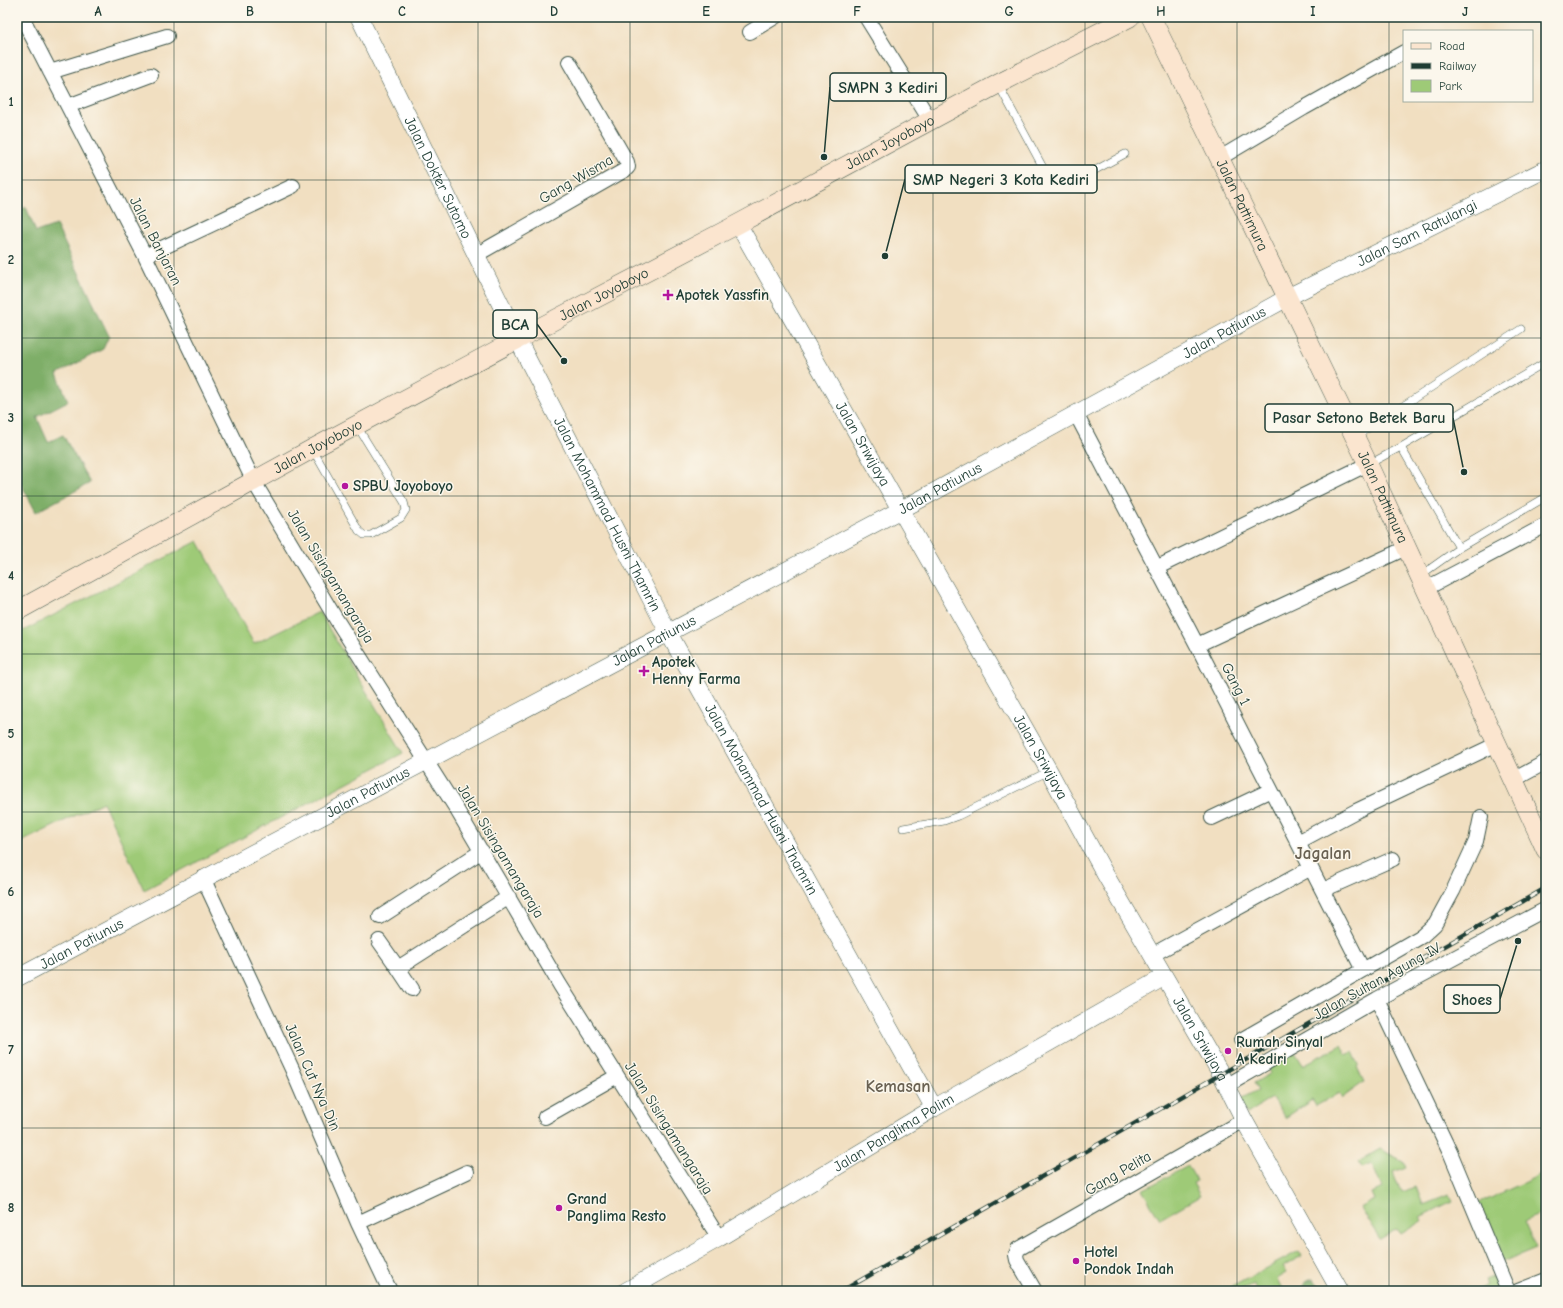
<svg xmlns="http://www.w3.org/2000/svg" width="1563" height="1308" font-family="'Comic Neue',sans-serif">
  <rect width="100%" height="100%" fill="#fbf7ec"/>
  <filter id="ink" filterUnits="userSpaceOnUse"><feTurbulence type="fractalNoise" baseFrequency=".025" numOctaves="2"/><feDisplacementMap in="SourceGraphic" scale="8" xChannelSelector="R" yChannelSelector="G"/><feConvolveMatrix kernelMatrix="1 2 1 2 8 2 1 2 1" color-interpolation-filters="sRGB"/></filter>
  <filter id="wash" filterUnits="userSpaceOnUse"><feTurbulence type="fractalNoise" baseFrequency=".012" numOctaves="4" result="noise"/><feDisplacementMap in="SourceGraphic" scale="16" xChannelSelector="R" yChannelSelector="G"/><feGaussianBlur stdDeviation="0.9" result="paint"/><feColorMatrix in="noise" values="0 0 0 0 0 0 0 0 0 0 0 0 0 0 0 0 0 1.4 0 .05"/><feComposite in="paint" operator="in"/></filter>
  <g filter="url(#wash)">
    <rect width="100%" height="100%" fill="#f1dfc1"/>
    <path fill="#9eca77" stroke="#5e8456" d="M198 541 254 644 319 612 403 753 144 890 103 802 17 844V634Z
      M1341 1045 1346 1055 1353 1052 1359 1065 1357 1067 1364 1082 1342 1098 1339 1093 1316 1106 1312 1100 1285 1118 1272 1098 1247 1114 1238 1100 1258 1090 1254 1083 1271 1073 1266 1064 1293 1049 1303 1065Z
      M1380 1149 1403 1161 1406 1167 1393 1172 1401 1192 1416 1187 1423 1205 1449 1195 1452 1201 1421 1217 1423 1220 1401 1234 1397 1229 1380 1239 1360 1208 1375 1200 1372 1193 1382 1188 1372 1164 1361 1168 1358 1162Z
      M1188 1166 1197 1181 1193 1183 1200 1196 1160 1219 1142 1190Z
      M1546 1172V1212L1524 1221 1536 1248 1502 1262 1476 1205Z
      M1299 1251 1302 1256 1283 1266 1287 1273 1277 1279 1283 1291H1257L1253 1284 1238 1291H1224Z
      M1495 1276 1503 1291H1472L1487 1284 1485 1280Z"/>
    <path fill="#7eae68" stroke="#4e764e" d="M26 207 36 232 56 225 109 336 103 349 57 374 68 401 37 417 48 442 63 435 90 483 36 512 17 476V212Z
      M1310 1279H1313L1319 1285 1318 1291H1304C1301 1285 1305 1281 1310 1279Z"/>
  </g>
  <g filter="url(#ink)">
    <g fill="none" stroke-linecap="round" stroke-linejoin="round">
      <defs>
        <path id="service" d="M998 84 1053 186 1058 188 1064 187 1125 154
          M1355 437 1521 329
          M1401 447 1459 548
          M313 450 359 531 364 535H371L401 518 406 510 404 502 357 426
          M1369 464 1401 447 1546 362
          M1421 575 1459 548 1546 497
          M903 828 944 821 958 816 1049 771"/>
        <path id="minor" d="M22 17 145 256 254 482 336 619 454 805 560 985 719 1238
          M866 17 930 120
          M750 32 775 17
          M50 72 167 36
          M68 106 151 75
          M1220 158 1304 108 1404 52
          M476 255 625 170 628 167 627 162 569 62
          M145 256 293 186
          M1076 414 1197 645 1363 970
          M1156 568 1368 464
          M1425 589 1546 525
          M1197 645 1406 548
          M1513 780 1546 762
          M1212 818 1271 790
          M1298 842 1356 811 1497 744
          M203 878 292 1069 358 1223 390 1291
          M1323 890 1393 859
          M380 917 482 851
          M379 941 398 968
          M1152 955 1311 868
          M412 989 398 968 509 897
          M1377 999 1450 1152 1508 1291
          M1241 1040 1422 936 1435 924 1453 891 1476 841 1481 817
          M1226 1086 1377 999 1546 909
          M545 1117 617 1076
          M358 1223 467 1172
          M1035 1291 1017 1260 1016 1255 1018 1249 1244 1120
          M1518 1291 1546 1280"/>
        <g id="tertiary">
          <path id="s1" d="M359 17 529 362 668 632 934 1108"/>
          <path id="s2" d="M738 224 1049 771 1105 874 1221 1074 1244 1120 1340 1291"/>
          <path id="s3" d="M17 978 921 499 1296 293 1546 169"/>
          <path id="s4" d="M626 1291 719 1238 934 1108 1164 977"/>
        </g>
        <g id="secondary">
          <path id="s5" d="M1151 17 1368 464 1546 850"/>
          <path id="s6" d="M17 611 312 449 518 339 738 224 998 84 1130 17"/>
        </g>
      </defs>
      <use href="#service" stroke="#3e5549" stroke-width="8"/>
      <use href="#minor" stroke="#3e5549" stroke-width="16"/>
      <use href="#tertiary" stroke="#3e5549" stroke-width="18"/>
      <use href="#secondary" stroke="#3e5549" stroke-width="20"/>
      <use href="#service" stroke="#fff" stroke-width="7"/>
      <use href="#minor" stroke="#fff" stroke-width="14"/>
      <use href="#tertiary" stroke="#fff" stroke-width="17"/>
      <use href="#secondary" stroke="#fbe5cf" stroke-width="19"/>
      <defs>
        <path id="rail" d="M842 1291 1546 888"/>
      </defs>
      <use href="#rail" stroke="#1f3d34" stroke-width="4.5"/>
      <use href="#rail" stroke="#fbf7ec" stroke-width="3" stroke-dasharray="9" stroke-linecap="butt"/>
    </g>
  </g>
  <path fill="none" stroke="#1f3d34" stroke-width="1" stroke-opacity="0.55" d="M174 17V1291M326 17V1291M478 17V1291M630 17V1291M782 17V1291M933 17V1291M1085 17V1291M1237 17V1291M1389 17V1291M17 180H1546M17 338H1546M17 496H1546M17 654H1546M17 812H1546M17 970H1546M17 1128H1546"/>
  <g fill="#b5179e" stroke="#fbf7ec" stroke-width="1.5">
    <path d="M666 289h4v4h4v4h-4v4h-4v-4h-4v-4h4z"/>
    <circle cx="345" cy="486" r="4"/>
    <path d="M642 665h4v4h4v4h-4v4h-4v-4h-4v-4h4z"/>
    <circle cx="1228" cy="1051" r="4"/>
    <circle cx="559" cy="1208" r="4"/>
    <circle cx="1076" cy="1261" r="4"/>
  </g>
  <g text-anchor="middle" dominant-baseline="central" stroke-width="3" stroke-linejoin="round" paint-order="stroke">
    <g font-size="15" fill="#1f3d34" stroke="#fbf7ec">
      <text stroke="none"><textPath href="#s6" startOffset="991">Jalan Joyoboyo</textPath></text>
      <text stroke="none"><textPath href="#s1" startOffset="179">Jalan Dokter Sutomo</textPath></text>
      <text transform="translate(576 179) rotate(-30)">Gang Wisma</text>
      <text stroke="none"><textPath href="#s5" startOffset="209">Jalan Pattimura</textPath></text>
      <text stroke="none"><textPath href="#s3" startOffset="1586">Jalan Sam Ratulangi</textPath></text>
      <text transform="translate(156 241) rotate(63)">Jalan Banjaran</text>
      <text stroke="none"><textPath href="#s6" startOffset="667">Jalan Joyoboyo</textPath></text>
      <text stroke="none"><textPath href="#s3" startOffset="1369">Jalan Patiunus</textPath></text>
      <text stroke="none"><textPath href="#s2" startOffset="253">Jalan Sriwijaya</textPath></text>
      <text stroke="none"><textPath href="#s6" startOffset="343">Jalan Joyoboyo</textPath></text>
      <text stroke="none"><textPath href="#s3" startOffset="1045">Jalan Patiunus</textPath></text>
      <text stroke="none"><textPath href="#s5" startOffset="533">Jalan Pattimura</textPath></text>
      <text stroke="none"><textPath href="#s1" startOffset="556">Jalan Mohammad Husni Thamrin</textPath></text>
      <text transform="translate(331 576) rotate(59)">Jalan Sisingamangaraja</text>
      <text stroke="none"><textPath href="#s3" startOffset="721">Jalan Patiunus</textPath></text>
      <text transform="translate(1236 684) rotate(63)">Gang 1</text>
      <text stroke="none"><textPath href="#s2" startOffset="613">Jalan Sriwijaya</textPath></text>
      <text stroke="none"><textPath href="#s3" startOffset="397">Jalan Patiunus</textPath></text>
      <text stroke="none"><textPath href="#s1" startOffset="880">Jalan Mohammad Husni Thamrin</textPath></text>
      <text transform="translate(501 851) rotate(59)">Jalan Sisingamangaraja</text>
      <text stroke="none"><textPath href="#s3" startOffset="73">Jalan Patiunus</textPath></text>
      <text transform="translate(1377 981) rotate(-29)">Jalan Sultan Agung IV</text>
      <text stroke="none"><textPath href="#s2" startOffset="937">Jalan Sriwijaya</textPath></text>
      <text transform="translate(313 1077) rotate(66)">Jalan Cut Nya Din</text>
      <text transform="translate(669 1128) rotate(58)">Jalan Sisingamangaraja</text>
      <text stroke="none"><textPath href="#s4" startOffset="311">Jalan Panglima Polim</textPath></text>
      <text transform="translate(1118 1173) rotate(-30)">Gang Pelita</text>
    </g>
    <g font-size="15" font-weight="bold" fill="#1f3d34" stroke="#fbf7ec" text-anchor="start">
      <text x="676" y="295">Apotek Yassfin</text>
      <text x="353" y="486">SPBU Joyoboyo</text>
      <text x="652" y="662">Apotek<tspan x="652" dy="17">Henny Farma</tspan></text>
      <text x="1236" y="1042">Rumah Sinyal<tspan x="1236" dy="17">A Kediri</tspan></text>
      <text x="567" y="1199">Grand<tspan x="567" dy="17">Panglima Resto</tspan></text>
      <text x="1084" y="1252">Hotel<tspan x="1084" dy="17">Pondok Indah</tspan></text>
    </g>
    <g font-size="17" font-weight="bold" fill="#696152" stroke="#fbf7ec">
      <text x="1323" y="853">Jagalan</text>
      <text x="898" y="1086">Kemasan</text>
    </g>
  </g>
  <path fill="none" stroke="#1f3d34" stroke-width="1.5" d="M824 157L830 87M885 256L905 179M564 361L537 324M1464 472L1453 418M1518 941L1500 999"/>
  <g fill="#1f3d34" stroke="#fbf7ec" stroke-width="1.5">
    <circle cx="824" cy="157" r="4"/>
    <circle cx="885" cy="256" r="4"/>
    <circle cx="564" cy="361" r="4"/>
    <circle cx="1464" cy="472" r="4"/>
    <circle cx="1518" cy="941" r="4"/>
  </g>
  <g fill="#fbf7ec" stroke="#1f3d34" stroke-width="1.5">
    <rect x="830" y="73" width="116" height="28" rx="4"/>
    <rect x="905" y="165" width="192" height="28" rx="4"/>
    <rect x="493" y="310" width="44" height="28" rx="4"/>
    <rect x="1265" y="404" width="188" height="28" rx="4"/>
    <rect x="1444" y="985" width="56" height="28" rx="4"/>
  </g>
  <g font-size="16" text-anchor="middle" font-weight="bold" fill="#1f3d34">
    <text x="888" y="93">SMPN 3 Kediri</text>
    <text x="1001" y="185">SMP Negeri 3 Kota Kediri</text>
    <text x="515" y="330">BCA</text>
    <text x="1359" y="423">Pasar Setono Betek Baru</text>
    <text x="1472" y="1005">Shoes</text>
  </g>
  <rect width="1563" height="1308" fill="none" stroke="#fbf7ec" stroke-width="44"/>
  <rect x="1403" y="30" width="130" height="72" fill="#fbf7ec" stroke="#a3ada2"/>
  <rect x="1411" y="43" width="20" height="6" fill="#fbe5cf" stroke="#a3ada2"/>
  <text x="1439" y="50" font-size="12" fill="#1f3d34">Road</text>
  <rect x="1411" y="63" width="20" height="6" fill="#1f3d34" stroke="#a3ada2"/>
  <text x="1439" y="70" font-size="12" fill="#1f3d34">Railway</text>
  <rect x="1411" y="80" width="20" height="12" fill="#9eca77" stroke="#a3ada2"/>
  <text x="1439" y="90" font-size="12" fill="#1f3d34">Park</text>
  <rect x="22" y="22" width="1519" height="1264" fill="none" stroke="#1f3d34" stroke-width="1.5"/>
  <g font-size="13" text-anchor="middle" font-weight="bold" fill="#1f3d34">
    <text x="98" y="16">A</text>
    <text x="250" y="16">B</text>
    <text x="402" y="16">C</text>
    <text x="554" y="16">D</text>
    <text x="706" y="16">E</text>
    <text x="857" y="16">F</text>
    <text x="1009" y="16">G</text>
    <text x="1161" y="16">H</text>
    <text x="1313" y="16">I</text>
    <text x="1465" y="16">J</text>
    <text x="11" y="106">1</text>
    <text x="11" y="264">2</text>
    <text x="11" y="422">3</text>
    <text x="11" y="580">4</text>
    <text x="11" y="738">5</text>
    <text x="11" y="896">6</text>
    <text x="11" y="1054">7</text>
    <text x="11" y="1212">8</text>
  </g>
</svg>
